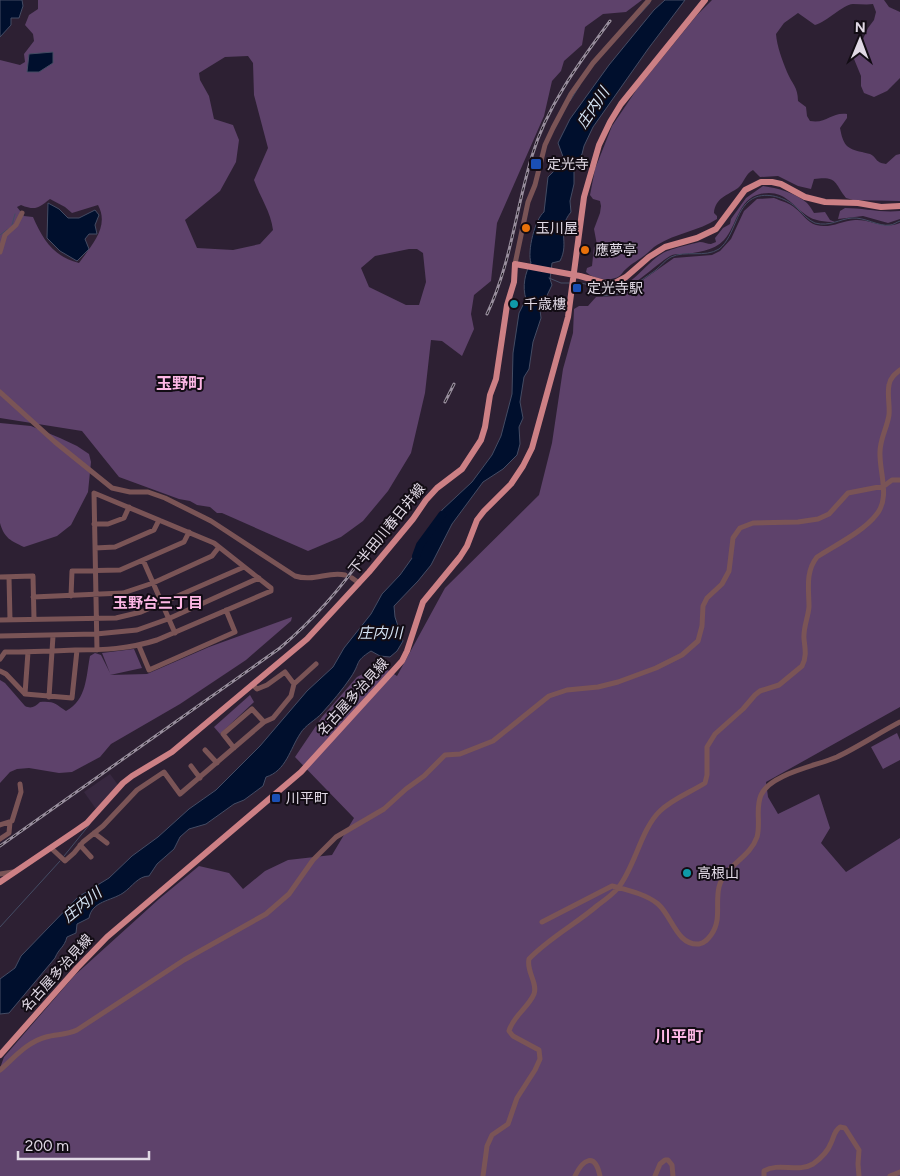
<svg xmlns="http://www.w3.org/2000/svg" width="900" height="1176" font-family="Figtree,'Noto Sans JP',sans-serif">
  <rect width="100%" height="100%" fill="#2d2033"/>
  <path fill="#382840" d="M110 774 118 785 96 809 84 792Z"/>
  <path fill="#5e426b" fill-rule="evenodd" d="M38 0H642L626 12 603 14 585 27 582 45 564 61 561 71 552 81 544 116 497 223 491 281 474 295 471 314 474 329 462 356 442 341 431 340 425 393 411 453 388 491 363 521 341 537 308 551 222 513H217L210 507 197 505 190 501 179 499 119 477 82 431 0 418V60L20 65 25 62 24 54 34 41 33 34 25 25 29 15 38 9ZM248 56 253 63 254 95 268 148 254 180C260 197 271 212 273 230L260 244 233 250 197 248 185 220 220 191 236 162 239 140 233 125 214 119 209 96 200 80 199 73 225 57ZM50 199 65 207 72 213 98 205C110 227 91 246 79 263 54 257 43 240 33 217L24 216 17 207 21 205C36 211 38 208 50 199ZM409 249H417L423 253 426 282 419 305H406L369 287 361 268 375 256Z
    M712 0H884L889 7 900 12V78L887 91 874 97 864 93 861 86V76L854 59 868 28 874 20 876 12 873 4C867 5 860 4 853 4 842 5 827 22 815 25L798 13 784 23 776 34C777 47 782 59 787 72 792 84 798 87 798 101L806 107 807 116 810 121C827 124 831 112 847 114V118L840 128C843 144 846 149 862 152 864 153 867 153 870 154 878 158 874 162 886 164L896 155 900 154V201L853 200 846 198C834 183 838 176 814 179L811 189 798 186 778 176 760 177 753 170C745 174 744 183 738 188 728 195 715 198 714 213L717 216V219C699 231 676 233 657 245 653 247 649 252 645 255 639 260 632 263 626 269 622 272 621 277 615 278 606 281 592 278 586 272L587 268 592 266 594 247 597 245 594 229 600 213 601 206 600 201 593 199 590 195 595 169 612 126 637 89 697 15Z
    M763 186C777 188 796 193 807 203 810 206 812 210 814 213L825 212 830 220 835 222C825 222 814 221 806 215 790 203 783 189 760 194 738 199 737 226 724 240 714 251 695 253 682 254 677 254 674 254 670 256 653 266 625 298 602 293L601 291C633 290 639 268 663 253 667 250 694 243 700 242 704 242 707 244 711 244L716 242 715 238 723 228 730 224 731 219 746 198Z
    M774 198C781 201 790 203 795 208 803 214 807 222 816 225 830 229 841 221 855 220 871 219 884 230 900 223V707L766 782 768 797 778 814 819 794 830 828 821 843 846 872 900 838V1176H0V1068L4 1057 75 975 159 899 199 866 229 873 243 889 265 871 288 860 332 855 354 818 295 757 322 717 357 677 380 665 397 676 445 588 539 495 552 443 563 369 573 333 574 309 579 306H588L596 297 620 296 674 258 712 255 720 251 731 239 744 211 757 199Z
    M845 208C863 208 881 213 900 211V219L888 223 863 216 838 219 840 211Z
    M0 423 31 426 60 438 77 446 89 454 91 462 88 492 71 525 57 536 24 547C11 541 4 538 0 523Z
    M292 617 291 621 246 660 180 704 111 744 100 757 72 772 59 773 29 768 17 769 10 772 0 783V680L5 683 25 706C31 709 35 707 40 702 55 701 55 704 66 711 87 700 86 676 90 656L95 653 101 655 110 673 102 653 134 649 142 668 110 675 147 674 209 647Z
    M250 695 254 702 220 734 214 727Z
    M897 733 900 740V760L883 769 871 747Z"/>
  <path fill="#000f2d" stroke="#444c64" d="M0 0H22L23 6 19 18H11V25L0 37Z
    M665 0H685L648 49 593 127 584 146 582 154 574 168V184L570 201 571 212C556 230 570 242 560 261L552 263 550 279 552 285 540 310 541 318 533 342 529 369 524 377 520 402 523 418 519 427 520 444 517 455 503 469 483 482 452 524 431 565 418 581 394 606 395 617 403 641 397 651 390 657 380 656 371 651C354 662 361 662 351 677 343 689 332 702 322 713 316 720 305 725 300 734 290 749 286 771 266 777L263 786 244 800 234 804 206 824 189 829 180 837 174 849 157 864 149 876C138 876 132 887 123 893 111 901 92 901 89 918L77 924 76 933 67 937C64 948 59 948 55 958L9 1013 0 1014V979L15 968 21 956 78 897 109 878 132 856 158 837 189 809 216 790 260 746 307 691 333 667 344 648 371 614 382 594 400 575 432 530 442 510 472 482 492 455 501 436 512 394 513 353 519 313 526 299C522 287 525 272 531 263 527 251 535 219 544 212L548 177 557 168 566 165 558 143 570 119 609 65 654 10Z
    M53 52V63L39 72H27L29 54Z
    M48 203 59 209 68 218H79L95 210 99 215 95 225 97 234H89L85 239 89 249 77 261 60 251 47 238Z"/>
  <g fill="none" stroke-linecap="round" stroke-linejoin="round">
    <path stroke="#444c64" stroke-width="1" d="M629 26 650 3
      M570 101 580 85
      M12 225 15 214
      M0 235 8 229
      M549 278 561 283H569
      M576 283C590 283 593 287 603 296 609 295 616 295 621 293 629 289 649 275 656 270 661 266 665 260 671 257 685 250 705 258 719 249 736 236 735 205 756 197 770 192 788 199 798 209 803 214 808 220 815 223 830 227 839 219 852 218 865 217 879 227 890 225 893 225 897 222 900 221
      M64 856 90 824
      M0 927 60 861"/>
    <path stroke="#000f2d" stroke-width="8" d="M416 556 420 545 442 515"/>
    <path stroke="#7a5456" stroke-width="5" d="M0 252 5 235 16 225 22 213
      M515 264 528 202 535 185 545 145 553 128 571 94 593 63 649 0
      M0 392 55 442 112 488 130 492H148L165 498 211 521 295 576C314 582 328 571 345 575
      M94 524H108L124 518 129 507
      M95 548 115 547 154 530 159 520
      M143 560 175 633
      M0 577 33 576 34 619
      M9 577 10 620
      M352 578 359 583
      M71 596 72 571 120 570 184 542 189 532
      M33 597 123 593 153 583 212 556 219 547
      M0 620 116 618 141 612 244 567
      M0 636 96 634 137 630 168 619 259 578
      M139 646 149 670 235 632 226 610
      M0 659 5 652C28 652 52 651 75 650 104 650 129 649 157 640L271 591V588L214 543 94 493 97 650
      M0 671 6 674 25 694 72 698 77 650
      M253 685 257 689 267 685 285 672 294 684
      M25 694 28 652
      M49 697 53 636
      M234 748 223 734 252 709 264 722
      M205 750 217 763
      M191 766 200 778
      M0 825 12 821 21 792 20 784
      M94 833 107 843
      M0 839 9 833 10 822
      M80 845 91 857
      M51 848 65 861 74 853 83 842 103 826 137 790 164 772 180 794 264 722 273 718 291 696 294 684 316 664
      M0 874 13 872
      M542 922 612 886C627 890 646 894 658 904 672 916 677 946 699 944 705 943 708 939 711 935 722 920 715 904 719 887 724 866 750 858 757 837 761 823 755 809 761 795 770 774 816 766 837 757 858 747 879 733 900 722
      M0 1070C14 1058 27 1042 46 1037 56 1034 67 1035 77 1030L184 960 266 914 289 894 313 860 336 837 384 809 406 789 424 776 445 755 460 754 493 741 549 696 567 690 598 687 618 682 656 668 682 655 698 641 702 626 703 606 707 598 722 584 729 571 733 538 740 528 753 523 798 522 818 519 829 514 848 493 884 486 892 480H900
      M483 1176 487 1146 492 1135 508 1124 517 1098 535 1070 540 1059 539 1050 513 1036 509 1031C513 1016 528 1008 534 994 538 983 526 971 529 959 549 938 576 924 598 905 605 900 613 894 618 888 635 867 641 829 660 811 672 799 691 792 705 783L707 775V747L715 734 743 709 755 695 760 691 779 685 802 666C807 657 805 648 804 639 803 628 808 618 809 607 809 590 805 572 817 557 834 546 864 531 876 515 891 498 879 472 880 452 880 439 887 428 889 415 890 405 887 395 889 385 890 378 895 374 900 370
      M575 1176C583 1159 595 1152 600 1176
      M655 1176 660 1164 665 1160H668L672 1165 673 1176
      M764 1176V1171C779 1162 798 1173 813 1164 820 1159 828 1151 831 1143 834 1137 834 1131 840 1127L845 1128 859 1150 858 1164 859 1176
      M890 1176 900 1172"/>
    <path stroke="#cd8085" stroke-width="6" d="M0 882 77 830 87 823 123 783 132 776 172 752 307 639 369 572 413 519 426 500 437 488 462 469 481 440 485 427 490 395 496 379 507 305 514 282 515 264 580 276 608 284 615 283 626 277 649 257 665 247 697 238 716 229 745 190 761 182H772L781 184 805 197 825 202 858 203 881 207 900 206
      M0 1055 77 968 107 937 301 772 402 661 407 651 423 602 460 557 467 546 477 520 484 511 511 484 523 466 532 448 568 317 584 197 599 145 610 122 621 104 705 0"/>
    <defs>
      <path id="rail" d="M487 314C511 264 516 208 532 156 547 106 579 63 610 21
        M445 402 454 384
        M0 846 280 648C313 620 341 589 365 553"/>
    </defs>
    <use href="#rail" stroke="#988e9d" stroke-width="3"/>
    <use href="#rail" stroke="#120c14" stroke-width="1" stroke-dasharray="4" stroke-linecap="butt"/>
  </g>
  <g fill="#1a4fb4" stroke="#120c14" stroke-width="2">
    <rect x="530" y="158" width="12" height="12" rx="2.5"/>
    <rect x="572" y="283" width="10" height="10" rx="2.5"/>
    <rect x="271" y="793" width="10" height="10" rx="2.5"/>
  </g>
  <g fill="#e8710a" stroke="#120c14" stroke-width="2">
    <circle cx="526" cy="228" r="5"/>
    <circle cx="585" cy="250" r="5"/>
  </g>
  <g fill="#0f9aa8" stroke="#120c14" stroke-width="2">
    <circle cx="514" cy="304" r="5"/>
    <circle cx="687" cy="873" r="5"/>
  </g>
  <g text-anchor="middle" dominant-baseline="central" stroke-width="4" stroke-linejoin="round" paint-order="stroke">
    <g font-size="14" fill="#e1d9e5" stroke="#120c14" text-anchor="start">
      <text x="547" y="164">定光寺</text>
      <text x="536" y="228">玉川屋</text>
      <text x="595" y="250">應夢亭</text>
      <text x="587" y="288">定光寺駅</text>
      <text x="524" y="304">千歳樓</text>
      <text x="286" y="798">川平町</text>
      <text x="697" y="873">高根山</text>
    </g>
    <g font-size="14" fill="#e1d9e5" stroke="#120c14">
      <text transform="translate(387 529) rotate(-51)">下半田川春日井線</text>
      <text transform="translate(353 697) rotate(-48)">名古屋多治見線</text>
      <text transform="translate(57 973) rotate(-48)">名古屋多治見線</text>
    </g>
    <g font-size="15" font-style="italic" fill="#d4e3f4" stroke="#120c14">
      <text transform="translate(593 108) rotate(-56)">庄内川</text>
      <text x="380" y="633">庄内川</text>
      <text transform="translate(82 905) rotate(-39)">庄内川</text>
    </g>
    <g font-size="15" font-weight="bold" fill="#fdb7e5" stroke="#120c14">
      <text x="158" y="603">玉野台三丁目</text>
    </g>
    <g font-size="16" font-weight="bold" fill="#fdb7e5" stroke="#120c14">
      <text x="180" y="383">玉野町</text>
      <text x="679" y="1036">川平町</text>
    </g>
  </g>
  <g transform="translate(860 40) rotate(1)" stroke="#120c14" stroke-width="4" paint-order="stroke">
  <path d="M0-4L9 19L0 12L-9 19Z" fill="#e1d9e5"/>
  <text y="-8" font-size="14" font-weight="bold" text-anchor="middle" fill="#e1d9e5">N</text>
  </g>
  <path d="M18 1151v8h131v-8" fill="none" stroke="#e1d9e5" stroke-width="2.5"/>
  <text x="25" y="1151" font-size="15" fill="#e1d9e5" stroke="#120c14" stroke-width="4" paint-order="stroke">200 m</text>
</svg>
